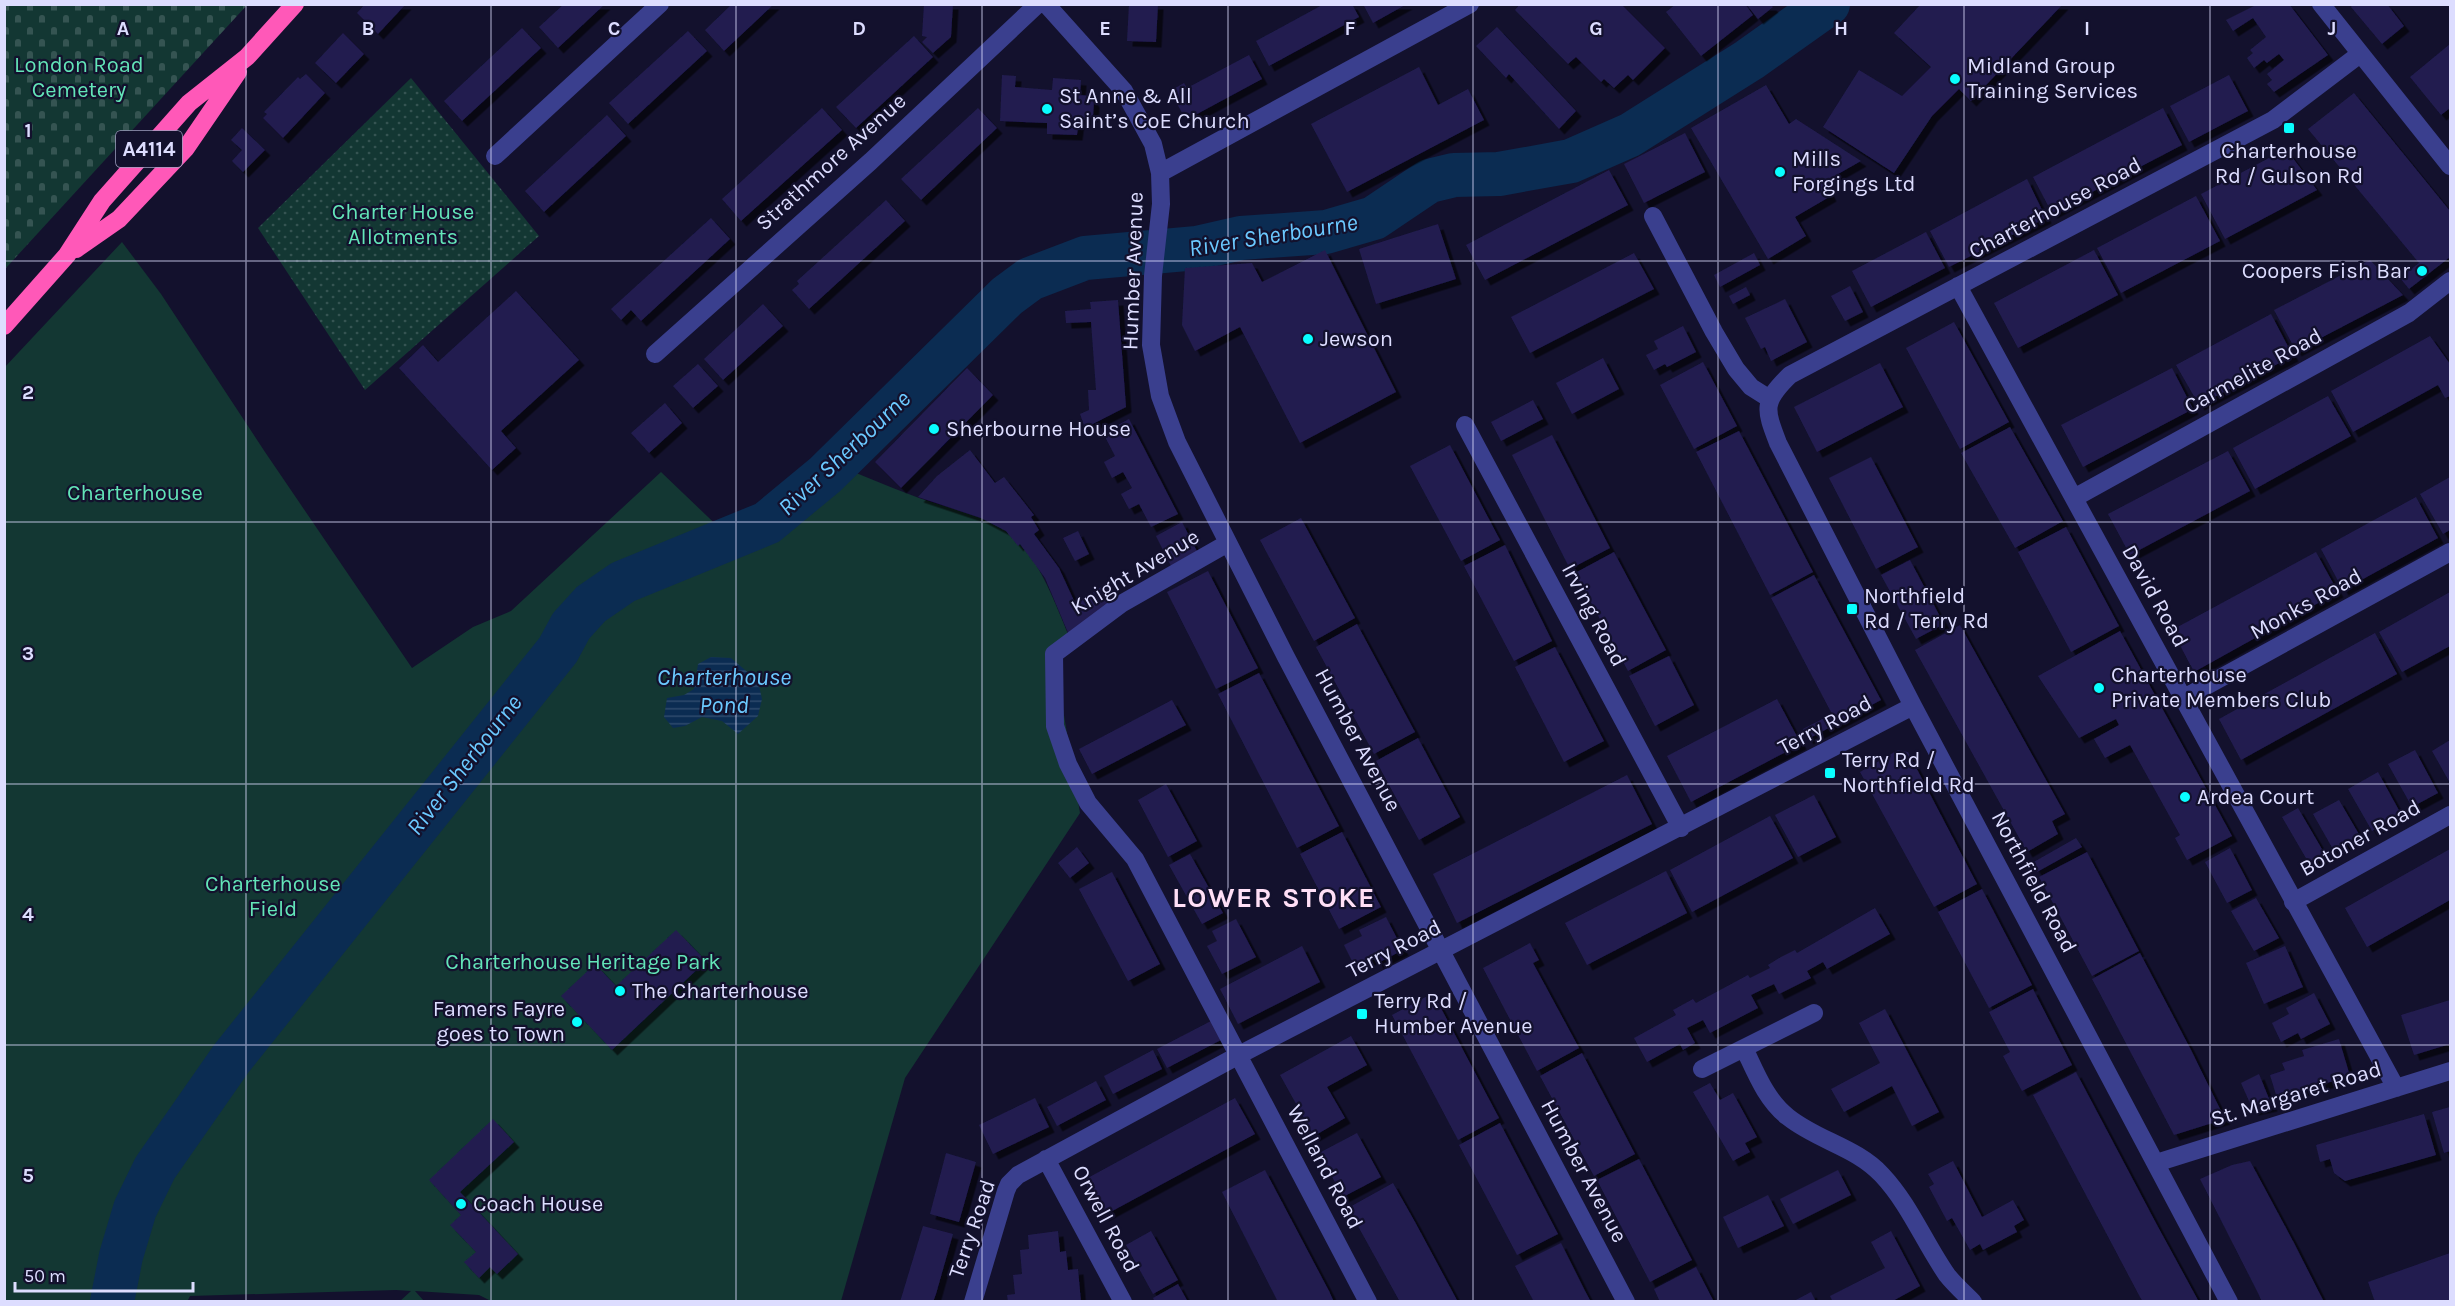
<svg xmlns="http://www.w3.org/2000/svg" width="2455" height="1306" font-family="Karla,sans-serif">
  <defs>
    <pattern id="grass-dots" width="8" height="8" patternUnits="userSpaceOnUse" patternTransform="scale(1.5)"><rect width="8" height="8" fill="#133733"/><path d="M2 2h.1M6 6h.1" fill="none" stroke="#355452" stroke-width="1.8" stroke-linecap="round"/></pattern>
    <pattern id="cemetery-stones" width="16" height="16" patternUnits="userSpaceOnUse" patternTransform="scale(1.5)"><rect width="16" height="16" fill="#133733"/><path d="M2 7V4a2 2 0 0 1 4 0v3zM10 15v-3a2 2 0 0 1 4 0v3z" fill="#355452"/></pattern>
    <pattern id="water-rules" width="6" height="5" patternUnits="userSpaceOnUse" patternTransform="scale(1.5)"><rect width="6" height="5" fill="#0b2c52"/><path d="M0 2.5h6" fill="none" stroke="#2e4a6c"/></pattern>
    <filter id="shadow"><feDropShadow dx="5.5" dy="5.5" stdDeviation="0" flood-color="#0009"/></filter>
  </defs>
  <rect width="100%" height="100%" fill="#13112d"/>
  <path fill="url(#grass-dots)" d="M411 78 539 236 365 390 258 228Z"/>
  <path fill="url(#cemetery-stones)" d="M5 4 247 5 5 269 4 5Z"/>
  <path fill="#133733" d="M122 242 161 294 265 452 412 668 473 627 511 611 661 472 730 538 816 457C850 470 884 485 919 498 947 508 981 513 1005 530 1038 553 1054 601 1069 636L1054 654 1080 813 905 1078 841 1301 493 1302 479 1295 415 1291 424 1301 399 1302 411 1291 396 1290 190 1296 187 1302 5 1301 4 368Z"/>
  <path fill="url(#water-rules)" d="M711 657 731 658 758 681 762 699 758 716 738 734 722 721 702 717 685 726 673 728 664 717 667 698 684 695 694 689 698 664Z"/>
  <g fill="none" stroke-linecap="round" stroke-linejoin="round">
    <path stroke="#0b2c52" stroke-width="44" d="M112 1302 121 1256 135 1209 155 1168 231 1059 558 650 571 626 591 604 623 582 767 523 825 475 1007 296 1030 279 1085 258 1197 248 1241 238 1326 232 1374 218 1429 181 1454 175 1499 174 1571 161 1630 135 1749 60 1828 4"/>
  </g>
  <path fill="#211c4f" filter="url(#shadow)" d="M365 4H406L378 34 357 13Z
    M564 4H605L558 48 539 27Z
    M732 4H774L724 51 705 30Z
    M924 4H953L951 37 933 53 922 42 927 37 922 36Z
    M1129 4H1158L1156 42 1127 41Z
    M1324 4H1352L1359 17 1269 66 1256 41Z
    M1363 4H1407L1373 23Z
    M1520 4H1621L1665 48 1633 80 1628 75 1614 88 1604 79 1601 82 1576 57 1568 64 1515 10Z
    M1676 4H1745L1753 15 1701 56 1666 12Z
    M1921 4H2063L1971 101 1959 89 1932 116 1894 173 1823 127 1859 70 1902 96 1931 67 1894 33Z
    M2258 4H2289L2328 55 2274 92 2267 84 2272 80 2267 74 2284 60 2279 54 2267 63 2264 60 2254 68 2247 58 2253 53 2250 50 2266 37 2253 18 2233 31 2226 20Z
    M2353 4H2387L2404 26 2382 44 2351 7Z
    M1747 5H1771L1773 7 1758 19Z
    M1497 27 1576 111 1559 129 1509 74 1506 78 1476 46Z
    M522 28 541 48 462 121 444 101Z
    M688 31 707 51 628 124 609 103Z
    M343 33 364 54 336 83 315 63Z
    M914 36 933 57 856 128 836 107Z
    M2450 44V108L2441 115 2410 77Z
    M1249 55 1262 79 1186 120 1170 91 1184 83 1187 88Z
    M1419 67 1438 105 1468 89 1484 120 1347 192 1311 124Z
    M306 74 325 93 283 138 263 118 267 114 264 112 298 77 300 79Z
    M1002 75 1016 76 1015 87 1052 90 1053 78 1081 80 1080 95 1090 96 1094 102 1093 116 1088 120H1079L1077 135 1047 134V123L1000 121Z
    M2229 75 2248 111 2189 142 2170 106Z
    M1766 85 1789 124 1796 119 1861 161 1824 182 1831 196 1795 217 1806 236 1768 259 1691 128Z
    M2354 93 2450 211V257L2409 289 2400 278 2419 263 2308 129Z
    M822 108 842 130 741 221 722 199Z
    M978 108 997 128 921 200 901 179Z
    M2163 108 2182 145 2052 213 2033 177Z
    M607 115 626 136 544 212 525 191Z
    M242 128 265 150 243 172 232 161 242 150 231 140Z
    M1685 133 1705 172 1644 203 1624 164Z
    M2286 149 2317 190 2225 239 2201 194Z
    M1609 170 1628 205 1485 280 1466 245Z
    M2027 179 2046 218 1949 267 1930 231Z
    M2196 196 2220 241 2121 293 2097 248Z
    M886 200 905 221 809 309 792 290 799 284 797 281Z
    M711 218 730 239 641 321 631 310 621 320 611 309Z
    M1438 224 1456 279 1376 304 1359 249Z
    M1926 232 1945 268 1871 307 1852 271Z
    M1325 250 1396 392 1300 443 1240 327 1195 351 1182 325 1185 268 1252 263 1262 282Z
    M2094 250 2118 295 2018 348 1994 303Z
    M1634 253 1654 289 1530 353 1511 317Z
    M1754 253 1760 265 1720 287 1714 275Z
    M2370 260 2403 295 2296 351 2274 310Z
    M1850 286 1863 312 1845 321 1831 296Z
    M1746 287 1750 295 1733 304 1729 296Z
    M516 291 579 360 501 431 516 448 492 470 399 368 423 345 438 362Z
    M1785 299 1807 342 1771 361 1765 347 1761 349 1745 318Z
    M1118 300 1126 407 1085 428 1080 414 1089 410 1088 390H1096L1091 322 1066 323 1065 311 1091 309 1090 302Z
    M763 304 783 326 723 380 704 359Z
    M2271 314 2293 356 2199 405 2176 365Z
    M1954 322 2009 422 1960 449 1906 348Z
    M1683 326 1696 352 1667 367 1665 364 1654 370 1646 355 1658 349 1654 341Z
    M2430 336 2450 364V396L2445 398 2438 385 2353 432 2331 391Z
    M1603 358 1619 389 1572 414 1556 383Z
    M1703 362 1737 426 1694 449 1660 385Z
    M1880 363 1903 407 1817 452 1794 407Z
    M698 364 718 386 693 408 673 386Z
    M967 368 993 395 901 488 875 462Z
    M2172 368 2193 409 2083 467 2061 425Z
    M2328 396 2351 436 2255 489 2233 448Z
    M1533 400 1543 419 1501 441 1491 422Z
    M665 403 682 423 649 453 631 433Z
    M1129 419 1178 514 1151 527 1139 504 1129 509 1121 494 1132 488 1123 472 1112 478 1104 462 1115 456 1103 433Z
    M2010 427 2063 521 2015 548 1961 453Z
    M1739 431 1813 572 1770 595 1696 452Z
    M1552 435 1610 548 1570 569 1512 455Z
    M1450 445 1500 540 1461 561 1410 466Z
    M970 450 995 483 1004 477 1034 515 1031 517 1039 530 1034 534 1059 568 1076 605 1108 582 1119 598 1069 635 1045 578 1020 544 1018 546 1006 531 981 518 918 497 937 476Z
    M2228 451 2250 491 2130 555 2108 514Z
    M1871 457 1918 547 1876 569 1829 478Z
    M2450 477V530L2443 534 2420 494Z
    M2416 497 2438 538 2343 590 2321 549Z
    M1301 518 1355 618 1314 641 1260 540Z
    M1182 522 1199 555 1172 568 1156 536Z
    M2066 527 2119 626 2071 652 2018 552Z
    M1078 531 1089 554 1075 561 1063 538Z
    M1505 545 1552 641 1514 661 1464 566Z
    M1614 552 1666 650 1628 671 1575 573Z
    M2316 552 2338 592 2194 672 2172 630Z
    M1910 560 1944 624 1916 639 1881 575Z
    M1208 571 1258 668 1216 689 1167 592Z
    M1814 575 1881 700 1808 739 1803 729 1832 714 1771 598Z
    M2450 592V646L2402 672 2379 632Z
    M1357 624 1415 732 1374 754 1316 647Z
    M1960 625 2065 814 2052 821 2058 834 2027 852 1915 650Z
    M2120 631 2232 836 2187 860 2175 838 2180 835 2130 745 2105 758 2094 739 2119 725 2116 719 2079 738 2038 676Z
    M2375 633 2397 674 2241 760 2219 719Z
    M1555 647 1604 741 1564 762 1515 667Z
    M1669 656 1694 705 1655 726 1629 676Z
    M1259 673 1339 826 1297 848 1218 694Z
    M1777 699 1801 744 1691 802 1667 756Z
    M1172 700 1186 725 1092 774 1079 749Z
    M1418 738 1460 817 1419 840 1376 761Z
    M2450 740V783L2432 751Z
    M1898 750 1908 752 1977 884 1934 907 1860 772Z
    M2415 750 2438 793 2412 807 2388 764Z
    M2378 772 2401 814 2372 831 2348 789Z
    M1627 775 1652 824 1457 923 1433 874Z
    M1166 784 1197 841 1168 857 1138 800Z
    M1814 795 1836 837 1798 857 1775 815Z
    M2339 800 2360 836 2334 851 2313 814Z
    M2298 808 2326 856 2310 865 2282 817Z
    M1770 816 1793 858 1692 912 1670 870Z
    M1342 832 1381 907 1339 929 1300 854Z
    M2076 838 2082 847 2037 872 2032 863Z
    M1077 847 1089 863 1070 878 1058 863Z
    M2230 848 2252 890 2227 903 2205 862Z
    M2450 849V900L2367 947 2345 908Z
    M2087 852 2139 951 2092 976 2039 877Z
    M1190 854 1223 913 1202 924 1169 865Z
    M1666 871 1687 913 1587 965 1565 923Z
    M1112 872 1160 964 1128 981 1079 889Z
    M1982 889 2032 985 1989 1008 1938 912Z
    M2256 898 2279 938 2254 951 2231 911Z
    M1875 908 1890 934 1827 969 1823 962 1807 971 1811 978 1779 994 1774 984 1751 995 1758 1008 1710 1033 1703 1020 1687 1028 1695 1043 1683 1050 1680 1044 1647 1062 1634 1038 1676 1015 1673 1010 1693 999 1696 1003 1748 975 1750 978 1770 968 1768 965 1781 957 1795 950 1797 953Z
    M1386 917 1403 950 1378 963 1375 957 1355 967 1344 945 1362 936 1359 930Z
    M1236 919 1256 957 1222 974 1207 946 1217 941 1212 931Z
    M676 930 706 961 612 1050 561 996 595 964 616 986Z
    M1530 943 1539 960 1533 963 1579 1048 1537 1071 1483 968Z
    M1302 946 1320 982 1238 1024 1220 989Z
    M2285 946 2303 987 2264 1004 2246 963Z
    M2140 953 2191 1050 2225 1119 2174 1135 2098 990 2092 979Z
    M2033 989 2072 1065 2022 1091 2003 1056 2010 1052 1989 1012Z
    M1433 993 1499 1118 1458 1140 1392 1015Z
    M2314 993 2330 1024 2301 1039 2298 1033 2281 1042 2272 1023 2289 1014 2286 1008Z
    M2450 1000V1044L2414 1055 2401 1015Z
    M1885 1009 1939 1112 1912 1126 1892 1086 1844 1112 1831 1089 1880 1063 1859 1023Z
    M1211 1021 1221 1040 1167 1068 1157 1049Z
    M1351 1036 1367 1065 1327 1087 1345 1118 1314 1136 1280 1075Z
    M2339 1039 2350 1076 2277 1098 2270 1075 2285 1070 2282 1063 2304 1056 2302 1050Z
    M1153 1050 1162 1069 1113 1094 1104 1076Z
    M1582 1053 1635 1154 1594 1176 1540 1076Z
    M2076 1072 2157 1225 2199 1302H2143L2140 1297 2033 1095Z
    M2259 1074 2272 1106 2253 1110 2241 1083Z
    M1096 1081 1106 1100 1057 1126 1047 1107Z
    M1710 1083 1720 1100 1733 1093 1757 1137 1745 1143 1750 1152 1733 1161 1693 1092Z
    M1035 1098 1049 1127 993 1154 979 1125Z
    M1235 1098 1255 1134 1103 1216 1084 1180Z
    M2450 1107V1151L2444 1153 2432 1112Z
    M2424 1114 2436 1155 2345 1181 2334 1173 2330 1159 2320 1162 2316 1145Z
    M493 1119 514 1142 460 1192 518 1254 497 1274 490 1267 479 1278 464 1262 476 1252 450 1225 461 1215 429 1180Z
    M1500 1123 1558 1234 1517 1255 1459 1145Z
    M1357 1133 1381 1177 1343 1197 1319 1153Z
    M946 1153 976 1162 959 1222 930 1214Z
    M1639 1159 1692 1260 1650 1282 1597 1180Z
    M1953 1161 1982 1217 2013 1200 2024 1220 2014 1226 2017 1232 1983 1250 1980 1244 1970 1250 1952 1218 1947 1221 1929 1187 1934 1184 1928 1174Z
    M2250 1161 2294 1243 2324 1302H2262L2258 1293 2200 1179 2232 1165Z
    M1265 1170 1329 1291 1334 1302H1278L1222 1192Z
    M1838 1170 1851 1195 1793 1224 1780 1199Z
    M1393 1183 1415 1222 1458 1302H1400L1348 1208Z
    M1768 1195 1784 1226 1738 1248 1723 1217Z
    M923 1226 953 1234 936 1294 933 1302H900Z
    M1058 1231 1060 1252 1066 1251 1068 1270 1078 1269 1081 1302H1008L1007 1295 1015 1294 1013 1275 1022 1274 1020 1250 1029 1249 1028 1235Z
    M1151 1231 1178 1280 1153 1294 1126 1245Z
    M1891 1231 1920 1286 1891 1302H1833L1830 1296 1885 1268 1871 1242Z
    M1561 1243 1584 1289 1591 1302H1534L1515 1266Z
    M2450 1253V1302H2375L2368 1282Z
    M1696 1267 1714 1302H1660L1654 1289Z
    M1178 1284 1188 1302H1155L1153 1298Z
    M1811 1292 1816 1302H1792Z"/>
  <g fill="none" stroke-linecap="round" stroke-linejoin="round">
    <path stroke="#3a3f8e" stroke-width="18" d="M1046 4 1124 91 1153 144 1160 173 1161 204 1153 276 1151 345 1160 396 1177 442 1286 657 1626 1302
      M2321 4 2450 166
      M495 156 660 4
      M1160 173 1470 4
      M1653 216 1714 332 1736 369 1751 387 1770 399
      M1958 286 2396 1088
      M655 354 871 161 1038 4
      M1465 425 1681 828
      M2074 498 2409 313 2450 281
      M1228 543 1121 604 1054 654 1055 726 1068 764 1088 803 1135 859 1368 1302
      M2184 698 2450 552
      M2293 902 2450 815
      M1744 1048C1756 1073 1766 1100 1788 1117 1818 1141 1856 1147 1882 1175 1910 1205 1924 1242 1947 1275 1954 1284 1964 1293 1973 1302
      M1702 1069 1814 1013
      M1046 1159 1123 1302
      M2156 1163 2450 1071
      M973 1302 1006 1191 1009 1184 1018 1175 1239 1055 1913 706
      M2229 1302 1913 706 1778 443C1765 409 1762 402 1790 375L2273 120 2360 54"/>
    <path stroke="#ff58b8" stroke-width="18" d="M76 249 119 219 186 148 238 72
      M4 326 67 255 102 201 189 103 247 57 295 4"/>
  </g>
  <path fill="none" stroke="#ddf" stroke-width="1.5" stroke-opacity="0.55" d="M246 4V1302M491 4V1302M736 4V1302M982 4V1302M1228 4V1302M1473 4V1302M1718 4V1302M1964 4V1302M2210 4V1302M4 261H2450M4 522H2450M4 784H2450M4 1045H2450"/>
  <g fill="#09feff" stroke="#13112d" stroke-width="2">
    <circle cx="1955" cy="79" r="6"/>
    <circle cx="1047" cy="109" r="6"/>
    <rect x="2283" y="122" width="12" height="12" rx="3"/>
    <circle cx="1780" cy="172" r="6"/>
    <circle cx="2422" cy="271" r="6"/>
    <circle cx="1308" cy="339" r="6"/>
    <circle cx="934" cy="429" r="6"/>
    <rect x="1846" y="603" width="12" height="12" rx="3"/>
    <circle cx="2099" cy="688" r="6"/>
    <rect x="1824" y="767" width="12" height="12" rx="3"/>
    <circle cx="2185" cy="797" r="6"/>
    <circle cx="620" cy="991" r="6"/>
    <rect x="1356" y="1008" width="12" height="12" rx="3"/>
    <circle cx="577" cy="1022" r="6"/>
    <circle cx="461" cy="1204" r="6"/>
  </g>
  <g text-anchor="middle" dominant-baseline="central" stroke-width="4.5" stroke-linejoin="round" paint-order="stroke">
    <rect fill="#13112d" stroke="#a0a0c0" stroke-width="1.5" x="116" y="131" width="66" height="36" rx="4.5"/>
    <g font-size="21" font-weight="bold" fill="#ddf">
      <text x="149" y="149">A4114</text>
    </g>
    <g font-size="22" fill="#63e5b8" stroke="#13112d">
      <text x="79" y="65">London Road<tspan x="79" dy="25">Cemetery</tspan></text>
      <text x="403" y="212">Charter House<tspan x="403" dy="25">Allotments</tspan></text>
      <text x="135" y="493">Charterhouse</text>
      <text x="273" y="884">Charterhouse<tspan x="273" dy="25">Field</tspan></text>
      <text x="583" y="962">Charterhouse Heritage Park</text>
    </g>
    <g font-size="22" fill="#ddf" stroke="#13112d" text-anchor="start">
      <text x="1967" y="66">Midland Group<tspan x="1967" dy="25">Training Services</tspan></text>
      <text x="1059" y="96">St Anne &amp; All<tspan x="1059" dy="25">Saint’s CoE Church</tspan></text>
      <text x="2289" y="151" text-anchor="middle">Charterhouse<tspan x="2289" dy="25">Rd / Gulson Rd</tspan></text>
      <text x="1792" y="159">Mills<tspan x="1792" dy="25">Forgings Ltd</tspan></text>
      <text x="2410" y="271" text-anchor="end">Coopers Fish Bar</text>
      <text x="1320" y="339">Jewson</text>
      <text x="946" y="429">Sherbourne House</text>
      <text x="1864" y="596">Northfield<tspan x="1864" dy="25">Rd / Terry Rd</tspan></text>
      <text x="2111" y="675">Charterhouse<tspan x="2111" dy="25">Private Members Club</tspan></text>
      <text x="1842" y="760">Terry Rd /<tspan x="1842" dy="25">Northfield Rd</tspan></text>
      <text x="2197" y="797">Ardea Court</text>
      <text x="632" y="991">The Charterhouse</text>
      <text x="1374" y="1001">Terry Rd /<tspan x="1374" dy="25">Humber Avenue</tspan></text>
      <text x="565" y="1009" text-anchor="end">Famers Fayre<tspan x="565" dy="25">goes to Town</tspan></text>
      <text x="473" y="1204">Coach House</text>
    </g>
    <g font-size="22" fill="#ddf" stroke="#13112d">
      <text transform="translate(831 162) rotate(-42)">Strathmore Avenue</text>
      <text transform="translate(2055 208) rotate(-28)">Charterhouse Road</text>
      <text transform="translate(1133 271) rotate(-88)">Humber Avenue</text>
      <text transform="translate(2253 371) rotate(-29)">Carmelite Road</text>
      <text transform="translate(1135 572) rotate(-31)">Knight Avenue</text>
      <text transform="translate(2155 596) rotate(61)">David Road</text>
      <text transform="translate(2306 604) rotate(-29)">Monks Road</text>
      <text transform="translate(1594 615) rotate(62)">Irving Road</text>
      <text transform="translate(1825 725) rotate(-28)">Terry Road</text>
      <text transform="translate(1358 740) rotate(62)">Humber Avenue</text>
      <text transform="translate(2360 838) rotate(-29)">Botoner Road</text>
      <text transform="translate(2034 882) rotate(62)">Northfield Road</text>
      <text transform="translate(1394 949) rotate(-27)">Terry Road</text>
      <text transform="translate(2296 1094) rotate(-17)">St. Margaret Road</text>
      <text transform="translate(1325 1167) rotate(62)">Welland Road</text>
      <text transform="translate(1584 1171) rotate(62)">Humber Avenue</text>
      <text transform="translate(1106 1219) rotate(62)">Orwell Road</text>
      <text transform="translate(972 1229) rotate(-71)">Terry Road</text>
    </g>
    <g font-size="24" font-style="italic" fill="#6bc9ff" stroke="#13112d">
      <text transform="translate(1273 235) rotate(-9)">River Sherbourne</text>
      <text transform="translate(844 453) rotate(-43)">River Sherbourne</text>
      <text x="724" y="677">Charterhouse<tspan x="724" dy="28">Pond</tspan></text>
      <text transform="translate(464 765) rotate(-52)">River Sherbourne</text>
    </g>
    <g font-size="28" font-weight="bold" letter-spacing="1.5" fill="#ffdff6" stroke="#13112d">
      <text x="1274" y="897">LOWER STOKE</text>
    </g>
  </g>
  <g font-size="20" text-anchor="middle" font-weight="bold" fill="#ddf" stroke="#13112d" stroke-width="4.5" stroke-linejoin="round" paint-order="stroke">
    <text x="123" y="35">A</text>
    <text x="368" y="35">B</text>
    <text x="614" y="35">C</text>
    <text x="859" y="35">D</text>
    <text x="1105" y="35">E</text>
    <text x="1350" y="35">F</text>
    <text x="1596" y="35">G</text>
    <text x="1841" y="35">H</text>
    <text x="2087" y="35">I</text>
    <text x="2332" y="35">J</text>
    <text x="28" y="137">1</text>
    <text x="28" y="399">2</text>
    <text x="28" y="660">3</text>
    <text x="28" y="921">4</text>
    <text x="28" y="1182">5</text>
  </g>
  <rect width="2455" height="1306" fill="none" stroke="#ddddff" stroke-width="12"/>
  <path d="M15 1282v9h178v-9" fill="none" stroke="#ddddff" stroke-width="3"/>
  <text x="24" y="1282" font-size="18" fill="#ddddff" stroke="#13112d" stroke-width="4.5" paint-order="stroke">50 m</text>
</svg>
